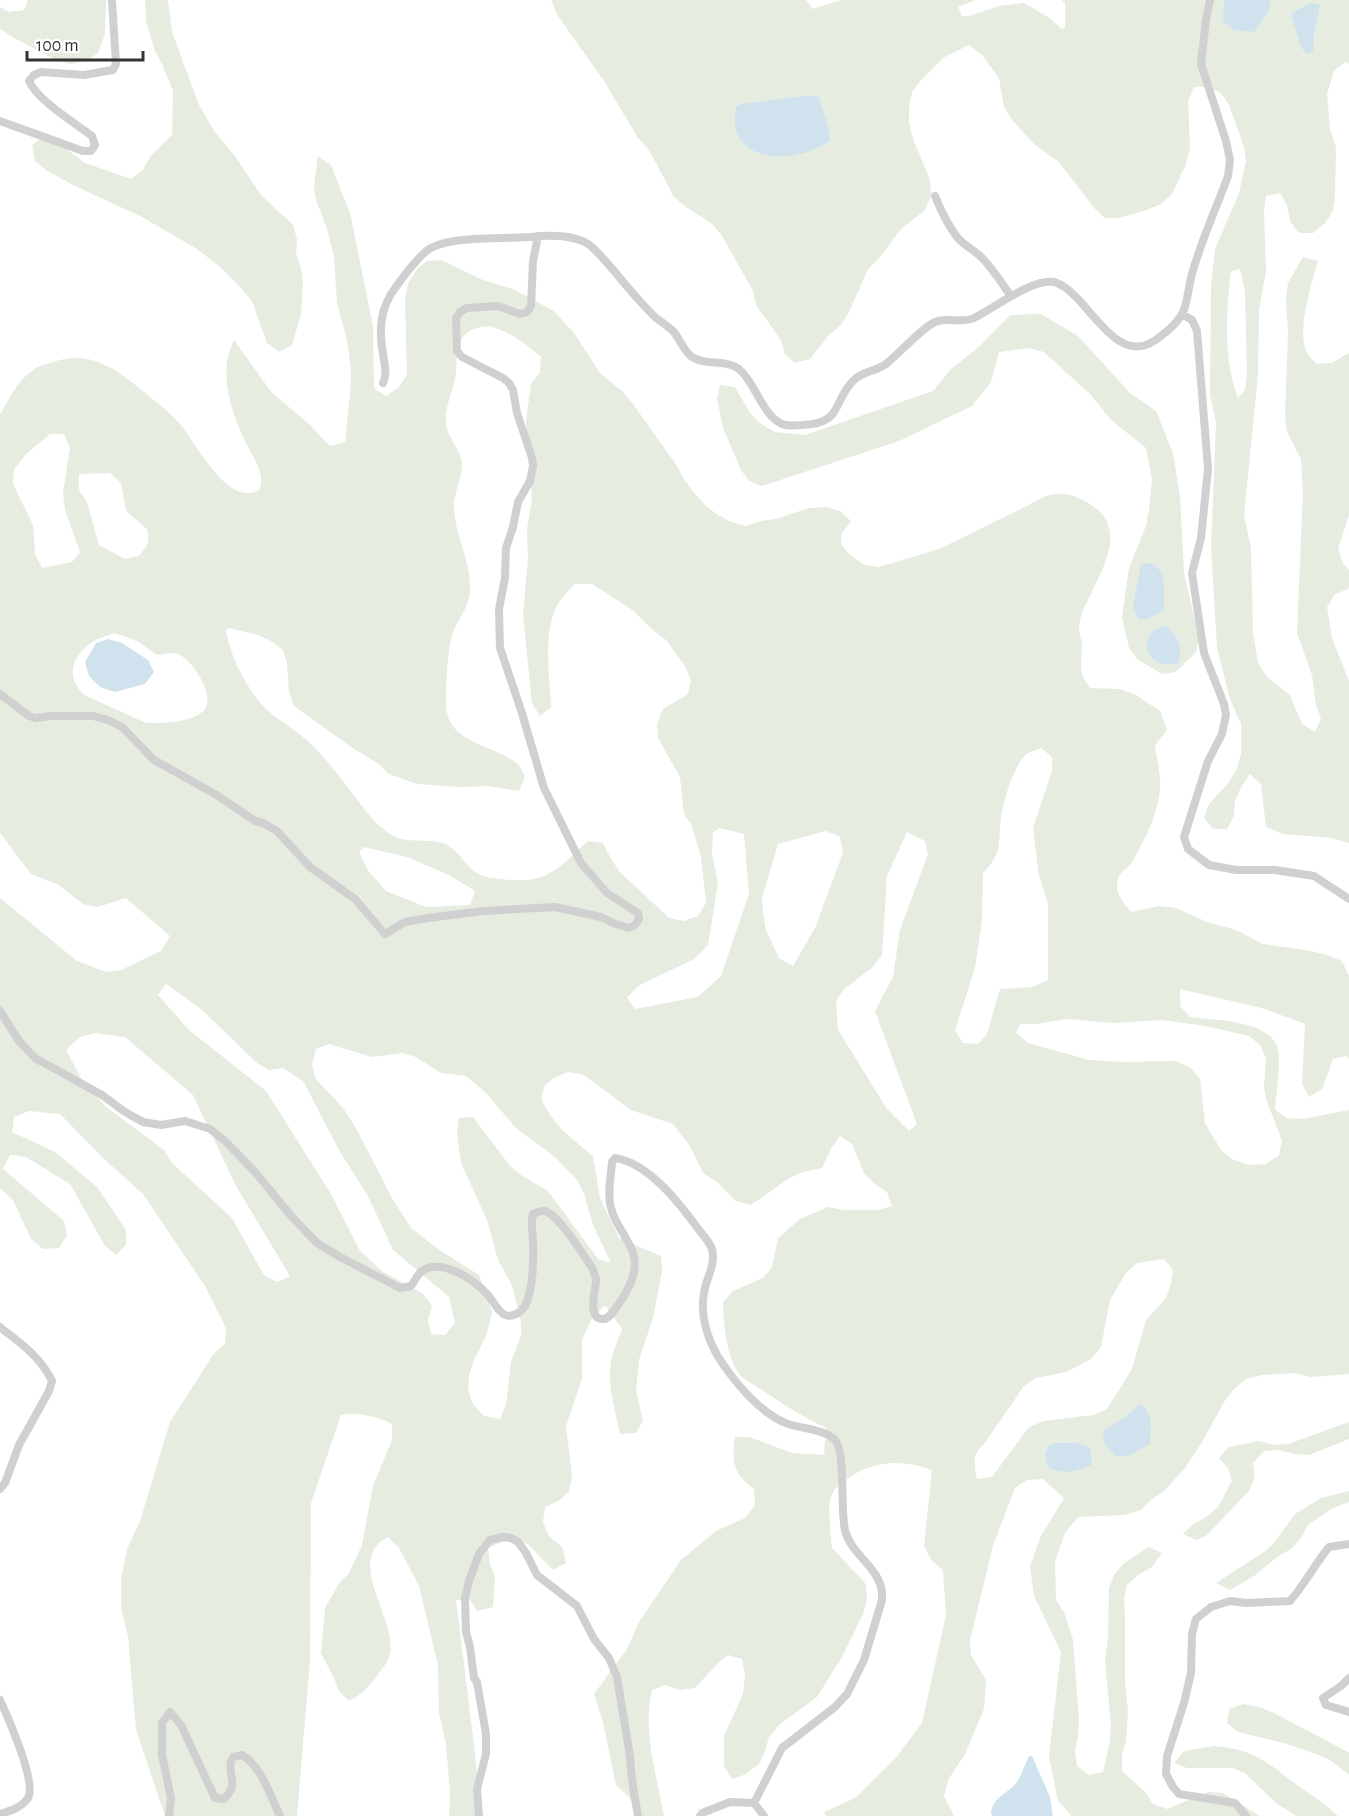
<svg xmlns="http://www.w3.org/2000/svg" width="1349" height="1816" font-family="'Alegreya Sans',sans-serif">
  <rect width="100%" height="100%" fill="#fff"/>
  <path fill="#e6ecdf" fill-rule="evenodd" d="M28 0H106L105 34 98 53 86 61 71 64 58 61 14 38 0 29V7L9 12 24 10Z
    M145 0H168L172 32 199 105 215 132 235 156 261 195 293 225 297 239 296 254 301 268 303 283 301 314 292 345 279 352 267 343 252 301 242 289 220 267 197 249 142 217 73 185 46 170 35 161 32 145 45 136 61 145 85 163 131 179 143 170 150 157 172 135 173 91 162 64 155 51 146 21Z
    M551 0H806L813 9 841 0H975L958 7 962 16H969L999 6 1024 3 1048 17 1062 29 1065 28V3L1062 0H1224L1223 3 1266 14 1271 0H1349V64L1345 62 1334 71 1327 94 1330 129 1336 147 1335 197 1333 211 1325 223 1313 233H1299L1290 221 1287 205 1280 193 1266 196 1264 211 1266 271 1259 310 1258 374 1244 516 1251 548 1253 632 1258 663 1267 677 1290 695 1302 724 1315 732 1321 718 1316 705 1312 675 1297 633 1303 491 1301 459 1287 432 1285 416 1288 333 1286 299 1288 283 1303 257 1318 261C1312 282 1295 335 1308 354 1310 358 1314 361 1317 364L1332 363 1349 353V515L1338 549 1343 563 1349 570V586L1348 589 1335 594 1327 607 1332 638 1349 681V843L1331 838 1283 834 1266 827 1261 784 1250 774 1241 787 1235 801 1234 816 1227 829H1213L1204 818 1209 804 1229 782 1237 769 1241 754V724L1230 699 1217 648 1211 546 1216 423 1210 395 1211 286 1215 249 1239 193 1246 161 1244 147 1229 105 1221 93 1209 87H1194L1188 101 1190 148 1186 164 1172 194 1161 204 1147 210 1119 218H1105L1095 209 1059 162 1034 144 1012 120 1004 107 999 78 982 55 969 45 943 58 921 80 912 92 909 107V122L913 139 930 180 931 196 925 210 901 229 880 257 868 269 849 312 841 325 829 335 810 359 795 363 785 354 781 340 756 305 753 291 721 234 711 223 686 207 674 197 649 150 638 138 604 81 558 16ZM1319 6 1314 34 1300 45 1291 14ZM810 95 819 97 829 129 800 154 783 156 761 154 741 104ZM1240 269 1245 292 1247 375 1245 390 1238 398C1223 358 1226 313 1231 271Z
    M318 156 331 165 350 213 373 326 374 388 386 396 398 388 407 375 405 299 408 284 416 270 427 261 441 260 483 280 513 289 554 311 574 333 600 373 623 392 633 404 675 463 684 479 694 493 706 506 718 515 731 522 746 526 761 521 776 519 809 508 826 507 840 511 851 521 842 533 841 544 850 555 864 565 879 567 939 549 1029 505C1044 495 1059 490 1076 497 1139 522 1099 572 1082 613 1080 618 1079 625 1079 631 1080 635 1081 640 1082 644 1082 654 1079 667 1083 676 1084 680 1088 684 1090 688L1120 689 1136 695 1160 711 1167 730 1155 745C1156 756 1159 766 1160 777 1162 805 1148 833 1135 857 1129 870 1121 867 1117 883 1115 894 1125 904 1131 912L1159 906 1176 908 1207 922 1236 930 1263 944 1311 951 1327 955 1342 961 1349 976V1059L1346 1056 1333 1059 1322 1089 1309 1097 1302 1084 1305 1024 1262 1008 1180 989V1006L1190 1017C1214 1020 1264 1020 1276 1044 1283 1058 1276 1092 1275 1109L1286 1118 1303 1119 1349 1110V1374L1311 1377 1294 1373 1262 1375 1246 1379 1234 1389 1224 1402 1202 1442 1185 1468 1164 1491 1152 1499 1141 1510 1125 1515 1078 1517 1065 1533 1055 1561 1056 1600 1064 1612 1073 1640 1079 1720 1078 1736 1075 1750 1077 1766 1089 1775 1103 1772 1110 1741 1111 1724 1105 1663 1108 1636 1109 1588 1114 1575 1124 1563 1149 1547 1162 1553 1152 1567 1138 1575 1127 1585 1124 1600 1125 1616V1680L1128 1711 1126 1741 1122 1755V1771L1145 1792 1153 1804 1167 1809 1208 1792 1223 1793 1260 1816H1072L1058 1801 1049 1756 1061 1652 1034 1596 1030 1566 1041 1536 1064 1498 1043 1479 1027 1480 1015 1488 993 1546 970 1640 971 1655 986 1680 984 1709 965 1754 948 1780 944 1796 954 1816H826L824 1812 855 1798 895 1759 922 1723 946 1615 943 1570 932 1561 924 1546 932 1470C903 1459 873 1460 847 1479 839 1484 832 1491 830 1500 828 1512 831 1535 832 1548L866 1584 867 1600 863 1614 842 1657 817 1697 780 1724 769 1737 765 1751 759 1764 746 1774 732 1779 724 1766V1736L743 1694 745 1676 742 1659 728 1655 717 1664 695 1688 680 1690 665 1685 652 1690C642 1729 657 1777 664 1816H639L629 1797 616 1785 603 1722 594 1694 627 1649 639 1622 681 1560 716 1531 745 1518 755 1505 754 1489C734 1474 731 1462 735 1437H749L792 1453 824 1455 826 1428C803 1417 783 1404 762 1390 756 1386 748 1382 742 1377 727 1363 723 1322 723 1302L733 1291 763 1278 772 1267 778 1238 800 1219 828 1207 843 1210H879L892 1206 887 1192 875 1184 864 1173 852 1144 840 1136 831 1149 822 1168C811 1170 800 1172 790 1178 776 1186 765 1197 750 1205L736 1201 717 1182 703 1173 690 1146 673 1124 631 1110 584 1075 568 1072 554 1078 545 1085 541 1098C555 1128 568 1135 593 1156L600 1198 619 1238 661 1256 662 1271 653 1318 639 1360 636 1390 643 1421 636 1433 620 1434C615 1410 606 1381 612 1357 614 1348 619 1338 622 1329L605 1305 591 1320 582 1340V1379L566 1426 572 1476 569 1492 558 1501 545 1507 543 1522 549 1536 562 1547 566 1563 553 1570 528 1544 518 1542 511 1538 488 1548 490 1564 495 1577 493 1607 477 1611 470 1600H456L475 1753 480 1816H449L450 1792 446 1744 439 1713 438 1665 419 1586 399 1548 388 1537C384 1539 379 1542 377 1545 353 1574 400 1625 389 1657 387 1664 380 1671 376 1677 367 1689 362 1694 349 1701L339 1691 334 1678 321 1653 325 1608 339 1583 349 1573 362 1545 373 1486 392 1440V1424C377 1417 359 1412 341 1415L311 1503 310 1661 297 1816H165L136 1730 128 1636 121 1608V1579L127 1549 140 1521 170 1422 213 1355 225 1343 226 1328 205 1286 143 1194 103 1158 60 1114 29 1111 14 1117 12 1132 55 1152 97 1187 126 1230V1245L116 1255 105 1246 70 1184 26 1157 10 1155 3 1169 64 1221 67 1235 59 1248 43 1249 31 1239 13 1200 0 1188V898L77 961 106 972 121 970 161 951 170 936 126 898 98 907 83 904 59 885 31 874 0 833V415C9 398 19 378 36 368 41 365 48 364 53 362 90 349 116 369 143 391 156 402 170 412 181 425 195 443 220 491 246 493 250 493 255 492 259 491 260 487 262 482 261 478 260 464 249 451 244 439 230 407 218 373 234 340L272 393 308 423 330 446 345 442 351 383V369L347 340 337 303 334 257 327 229 316 200 314 186ZM489 326C511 332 523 342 541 357L540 372 531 384 526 421 532 499 527 529 528 558 523 615 532 703 540 716 551 707C550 679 543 636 555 610 559 600 567 592 575 584H592L631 609 654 631 666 640 685 666 691 680 688 694 663 709 657 724 658 738 680 777 684 814 692 826 701 857 706 903 698 916 684 921 669 918 619 871 610 857 603 843 588 841C557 870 546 885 501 879 494 878 485 878 479 874 466 868 461 854 449 846 436 837 412 844 396 837 374 826 361 804 346 785 337 773 327 761 317 750 303 734 283 724 267 710 249 693 229 655 226 630L229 628 258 635 271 641 283 650 287 663 289 692 294 706 354 749 379 764 389 774 417 784 460 787 489 786 519 791 525 776C522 771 520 765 515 762 494 746 453 743 447 713 444 700 448 644 453 632 460 617 469 607 470 590 471 561 456 538 454 510 453 495 461 480 462 466 462 450 448 439 446 424 444 408 452 394 455 379 458 366 454 347 464 336 471 328 479 327 489 326ZM50 434H64L70 448 63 493 65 510 80 552 72 562 42 568 35 554 33 525 13 484 14 470 26 454ZM110 473 121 483 126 511 148 530V544L139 556 125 559 99 545 87 502 79 490V474ZM115 633 137 641 157 655C164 654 173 651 180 655 193 662 213 692 206 707 200 722 158 725 144 722L84 695C67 678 70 660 88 645 95 639 106 636 115 633ZM1041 748 1052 757V771L1033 828 1039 876 1048 903V980L1032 987 1000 989 987 1034 978 1044 963 1043 955 1030 975 968 982 920 983 873C1005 850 997 844 1001 817 1003 802 1015 761 1028 753 1032 751 1037 750 1041 748ZM720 828 744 834 749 894 721 976 698 997 635 1009 627 998 638 986 694 959 708 945 718 883 712 854 713 832ZM826 831 840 837 843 853 815 928 793 966 779 958 766 930 763 913 762 898 778 844ZM907 832 925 841 928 854 900 930 893 977 875 1011 917 1124 909 1131 887 1109 838 1030 836 1001 844 989 872 968 882 955 887 876ZM364 847 407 857 449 875 475 891 470 905 426 907 386 891 369 872 359 852ZM166 984 202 1010 257 1063 269 1070 283 1068 303 1081 340 1152 368 1196 393 1250 449 1297 455 1323 445 1335 431 1334 428 1320 432 1306 423 1294 382 1271 360 1251 331 1194 266 1091 189 1030 158 995ZM1068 1019 1114 1023 1162 1020 1206 1026 1249 1036 1260 1045 1266 1058 1264 1086 1266 1099 1282 1141 1279 1155 1266 1164 1248 1165 1232 1159 1221 1150 1205 1123 1200 1079 1190 1067 1175 1061 1123 1062 1089 1060 1028 1043 1016 1033 1020 1024H1036ZM95 1033 125 1037 193 1095 236 1186 290 1276 277 1282 264 1275 232 1218 172 1163 164 1150 106 1107 81 1078 66 1050 80 1037ZM329 1044 372 1057 402 1053 416 1057 441 1073 466 1076 485 1092 516 1128 555 1157 577 1180 584 1194 593 1225 611 1263 598 1259 548 1191 521 1175 510 1166 473 1117 459 1118 457 1133 461 1163 487 1220 498 1260 512 1285 521 1322V1336L511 1362 506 1405 500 1419 484 1416 473 1404 468 1390 469 1375 474 1360 487 1334 492 1312 479 1275 438 1249 411 1228 393 1200 356 1128 343 1108 315 1078 312 1064 316 1049ZM1164 1259 1173 1270 1171 1284 1166 1298 1146 1320 1132 1369 1107 1409 1094 1415 1044 1421 1029 1427 992 1477 977 1479C974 1465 972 1454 984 1444L1024 1386 1036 1378 1066 1372 1091 1359 1101 1347 1110 1300 1126 1273 1137 1263ZM1149 1410 1150 1444 1103 1431 1125 1417Z
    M1041 314 1078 336 1130 393 1156 411 1173 453 1180 497 1184 573 1199 638 1196 652 1176 672 1162 674 1137 659 1129 648 1122 617 1129 568 1146 526 1149 509 1152 480 1146 448 1111 420 1091 395 1044 352 1029 348 999 352 991 382 972 406 899 441 762 486 749 481 741 470 723 428 717 398 720 385 735 387 750 413 761 424 775 432 805 435 933 391 951 369 979 347 1010 315Z
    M1349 1422V1439L1309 1455 1294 1454 1279 1450 1264 1451 1253 1463 1255 1477 1249 1491 1207 1535 1197 1540 1183 1534 1193 1524 1206 1517 1218 1507 1232 1481 1228 1468 1219 1458 1229 1447 1259 1441 1274 1445 1288 1444Z
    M1349 1491V1502L1333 1508 1308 1525 1301 1538 1291 1549 1277 1557 1254 1576 1230 1590 1216 1583 1267 1550 1277 1539 1295 1514 1321 1498Z
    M1243 1704 1260 1707 1274 1713 1348 1752 1349 1753V1775L1330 1760 1316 1754 1287 1744 1238 1732 1227 1723 1229 1709Z
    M1214 1746C1253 1749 1267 1762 1297 1785 1311 1795 1326 1804 1338 1816H1297L1277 1804 1245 1773 1232 1768H1187L1174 1763 1184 1751Z"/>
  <path fill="#cfe2ee" d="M1224 0H1271L1267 14 1254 32 1234 30 1223 21Z
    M1310 3 1320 5 1314 34 1313 51 1306 54 1300 45 1291 14Z
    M811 95 819 97 829 129 830 140C798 166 724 165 736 107L741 104Z
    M1151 563C1168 571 1164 593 1164 609 1158 615 1145 621 1138 619L1133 608 1141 564Z
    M1166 626C1179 637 1184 648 1177 664 1159 665 1155 665 1147 649 1148 634 1151 629 1166 626Z
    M108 639 122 643 148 660 154 672 145 684 115 692 100 687 89 676 85 662 96 643Z
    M1140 1404C1155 1410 1150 1430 1150 1444L1128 1456H1115L1104 1443 1103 1431 1125 1417Z
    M1056 1443H1076L1090 1447 1092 1464C1080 1472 1060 1475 1048 1467L1045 1455 1048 1446Z
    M1029 1756H1032L1050 1797 1053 1816H993L991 1814C992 1797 1008 1794 1017 1782 1022 1774 1025 1764 1029 1756Z"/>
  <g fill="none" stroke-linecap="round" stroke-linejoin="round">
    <path stroke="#d0d0d0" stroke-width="8" d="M0 121 83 151H91L95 145 92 136C75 123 37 100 29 81L34 75 41 72 84 75 113 70 116 64 112 0
      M935 196C941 211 948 225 957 237 964 246 975 250 982 258 993 269 1001 282 1010 295
      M1182 314 1192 320 1197 331 1208 469 1201 538 1192 573 1204 653 1224 704 1226 715 1222 734 1208 761 1184 837 1188 849 1209 865 1236 870H1275L1314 876 1349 899
      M383 383C388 372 384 365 383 353 379 333 380 312 391 294 400 281 418 255 431 248 453 236 503 239 529 237 539 236 549 235 559 236 571 237 584 239 593 248 609 263 623 283 638 299 643 305 649 311 655 317 661 322 668 326 674 332 680 340 684 351 692 357 705 366 726 359 739 369 756 383 763 419 785 425 790 426 797 425 803 425 844 423 832 401 854 380 863 371 877 371 886 364 899 354 925 324 938 321 950 318 964 323 974 318 993 309 1036 275 1057 283 1088 295 1114 367 1154 341 1163 335 1175 325 1181 316 1188 305 1188 287 1192 274 1201 241 1216 209 1228 176L1230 160 1226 141 1201 64 1206 20 1210 0
      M0 694 29 716 36 718 51 716H93L108 720 122 727 154 760 215 794 255 821 263 823 277 831 310 867 355 899 385 934 405 922 428 918 483 911 555 907 601 917 615 924 629 928 635 925 639 919 638 913 607 893 581 863 544 788 521 710 500 648 499 609 505 578 506 548 513 527 518 502 530 481 533 466 532 458 517 413 513 390 509 383 503 378 462 357 457 351 456 318 460 312 467 308 498 306 520 314 527 312 531 306 533 261 538 236
      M0 1011 19 1041 35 1058 102 1095 125 1112 143 1122 161 1125 185 1121 210 1129 226 1142 256 1173 292 1217 317 1243 340 1257 400 1288 411 1286C414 1282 418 1274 422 1271 441 1258 474 1279 487 1294 493 1300 497 1311 505 1315 513 1318 521 1312 525 1306 533 1291 534 1258 533 1242 533 1232 530 1224 533 1214 537 1213 541 1209 547 1212 561 1218 583 1255 593 1269 593 1270 595 1276 596 1278 597 1287 586 1318 602 1319 609 1320 614 1310 618 1305 628 1291 639 1270 633 1253 628 1237 615 1225 611 1208 607 1194 611 1176 612 1162L615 1158C649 1163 680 1204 699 1230 704 1236 710 1243 712 1249 716 1266 706 1278 704 1293 700 1314 707 1337 717 1355 732 1379 760 1414 788 1424 800 1428 827 1430 835 1440 846 1452 840 1509 845 1530 851 1557 885 1569 882 1600L864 1660 847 1694 835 1707 782 1748 754 1803
      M0 1327C21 1344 40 1356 52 1381L49 1391 19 1445 5 1483 0 1489
      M1349 1678 1341 1686 1323 1698 1326 1705 1349 1712
      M0 1700C8 1717 37 1783 28 1798 21 1808 10 1811 0 1814
      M169 1816 171 1798 162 1755V1723L170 1712 181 1725 215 1798 224 1799C242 1782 224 1773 233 1757L242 1755C262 1767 270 1795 280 1816
      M479 1816 477 1789 486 1754V1734L477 1682 474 1678 470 1647 466 1632 465 1598 469 1581 479 1554 490 1540 502 1537 511 1538 518 1542 526 1553 537 1575 577 1606 594 1639 609 1658 617 1677 629 1750 633 1787 638 1816
      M700 1816 702 1813 730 1802 754 1803 764 1816
      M1246 1816 1235 1803 1179 1794 1173 1787 1166 1774 1167 1756 1184 1703 1191 1673 1192 1634 1196 1619 1211 1607 1230 1601 1247 1603 1290 1601C1305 1584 1315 1564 1329 1547L1349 1544"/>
  </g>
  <path d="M27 51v9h116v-9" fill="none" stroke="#333333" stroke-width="3"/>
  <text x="36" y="51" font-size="18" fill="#333333" stroke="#ffffff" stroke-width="4.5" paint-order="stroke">100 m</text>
</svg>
